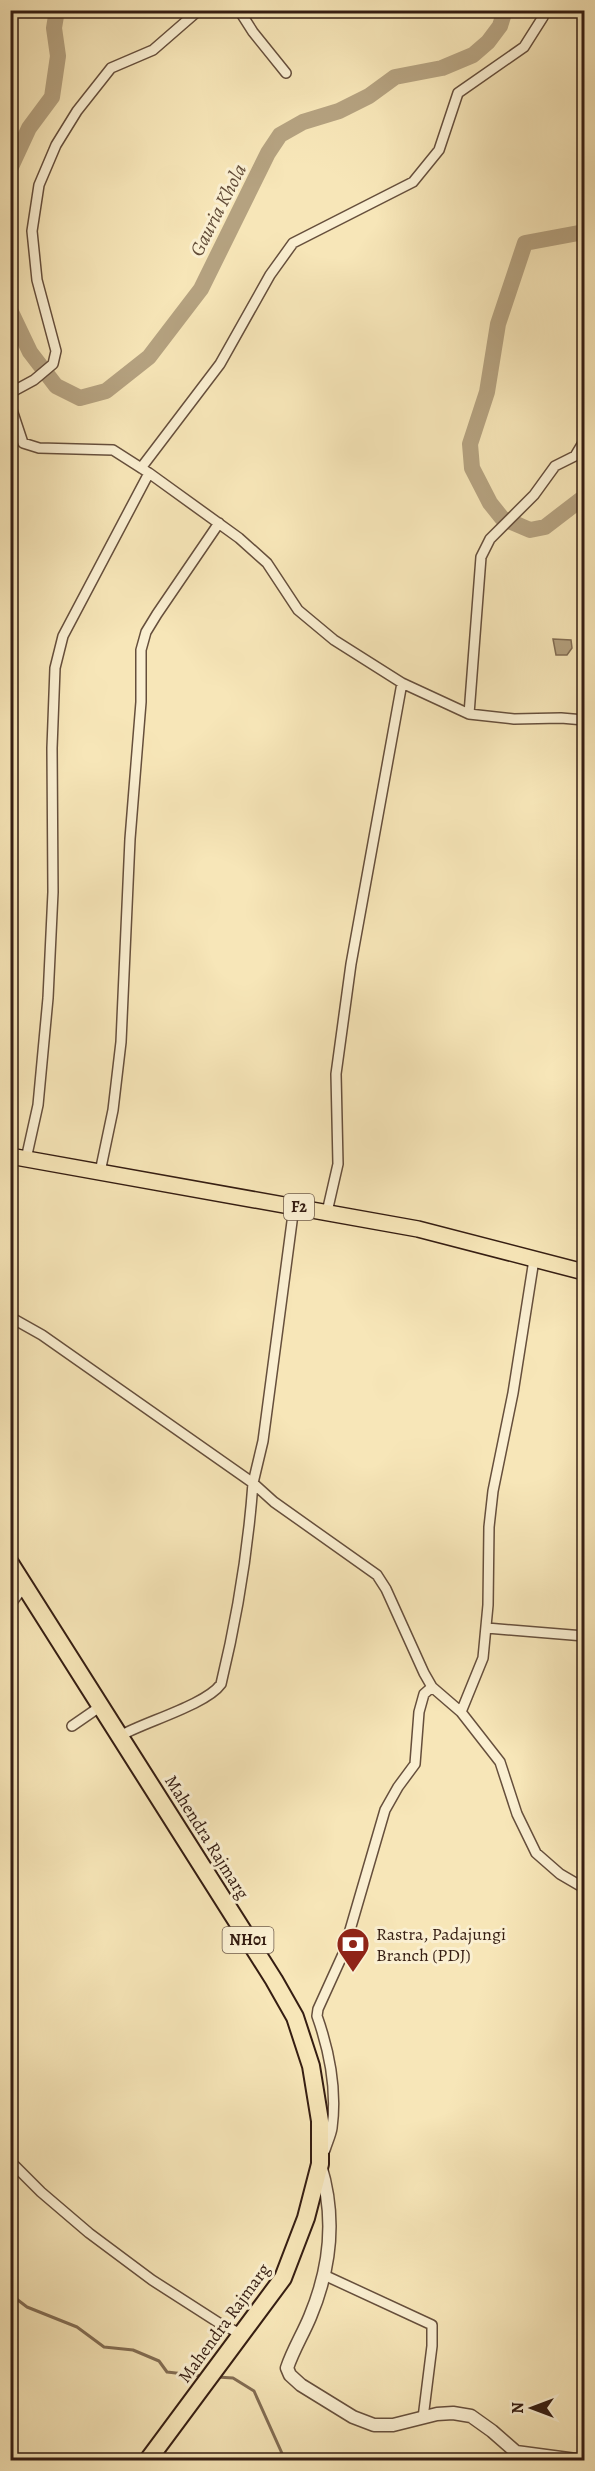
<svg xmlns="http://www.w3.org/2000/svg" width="595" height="2471" font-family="Alegreya,serif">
  <rect width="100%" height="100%" fill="#f7e6b8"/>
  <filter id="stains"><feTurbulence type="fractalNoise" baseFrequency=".00333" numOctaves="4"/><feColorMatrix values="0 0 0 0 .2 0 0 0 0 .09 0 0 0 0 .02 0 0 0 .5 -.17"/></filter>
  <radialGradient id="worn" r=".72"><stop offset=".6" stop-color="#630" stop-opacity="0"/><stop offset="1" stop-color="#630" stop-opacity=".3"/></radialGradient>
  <path fill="#b5a280" stroke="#826d54" stroke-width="1.5" d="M553 639 571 640 572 648 567 655H556Z"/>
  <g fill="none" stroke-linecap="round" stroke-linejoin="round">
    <path stroke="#826d54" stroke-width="3" d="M10 2294 27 2307 77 2327 104 2347 133 2350 159 2361 167 2372 202 2376
      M217 2377 233 2378 254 2391 285 2460"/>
    <path stroke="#b5a280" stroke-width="16" d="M10 169 29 128 52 97 58 56 54 28 57 10
      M584 232 525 243 498 324 487 392 470 444 472 468 490 503 502 518 530 530 545 527 584 497
      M10 310 30 352 56 386 80 398 106 391 149 357 201 289 268 153 280 135 303 122 339 111 369 96 395 77 442 68 473 55 488 42 500 26 505 10"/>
    <defs>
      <path id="minor" d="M239 10 253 32 286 73
        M10 393 34 380 53 364 56 351 37 280 32 231 39 185 56 145 77 111 111 68 153 50 199 10
        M10 404 23 443 39 448 113 450 149 473 239 538 267 563 298 610 334 640 402 683 469 714 514 719 561 718 584 720
        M141 468 220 364 270 275 293 243 413 182 439 150 458 93 524 47 543 17 544 10
        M469 714 481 557 490 539 534 495 555 466 575 456 584 441
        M26 1159 38 1105 48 998 53 892 52 748 55 668 63 636 149 473
        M100 1172 113 1110 121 1042 130 839 141 702V650L146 632 157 614 219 523
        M327 1212 338 1164 336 1074 351 964 402 683
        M10 1317 42 1335 253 1483 263 1441 293 1214
        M10 1605 24 1586
        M487 1628 584 1636
        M461 1712 500 1762 517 1814 536 1853 560 1874 584 1888
        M72 1726 101 1706
        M120 1736C144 1722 206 1705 221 1684 237 1618 248 1551 253 1483L274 1502 377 1575 386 1589 424 1673 432 1687 461 1712 483 1658 488 1605 489 1527 493 1491 513 1393 533 1266
        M325 2150C327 2143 331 2135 332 2128 337 2091 329 2050 317 2016L318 2009 343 1954 385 1810 398 1787 415 1764 419 1712 424 1694 432 1687
        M10 2161 41 2192 89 2233 152 2280 219 2323 241 2334
        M324 2275 432 2325V2346L423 2418"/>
      <path id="tertiary" d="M320 2165C336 2216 331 2267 310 2317 303 2334 293 2350 287 2368L290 2375 301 2385 353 2417 374 2425H393L437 2414 453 2413 471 2416 492 2431 516 2452 576 2460"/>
      <path id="primary" d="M10 1156 418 1229 584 1272"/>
      <path id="trunk" d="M10 1563 274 1980 295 2017 311 2066 320 2121V2164L306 2218 283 2278 148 2460"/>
    </defs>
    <use href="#minor" stroke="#664f3c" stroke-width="12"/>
    <use href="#tertiary" stroke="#664f3c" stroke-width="15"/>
    <use href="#primary" stroke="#351d12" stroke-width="18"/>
    <use href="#trunk" stroke="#351d12" stroke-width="20"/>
    <use href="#minor" stroke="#faefd1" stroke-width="9"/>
    <use href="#tertiary" stroke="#faefd1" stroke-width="12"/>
    <use href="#primary" stroke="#f7e6b8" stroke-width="15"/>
    <use href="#trunk" stroke="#f7e6b8" stroke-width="16"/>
  </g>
  <defs>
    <symbol id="bank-pin" viewBox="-11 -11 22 30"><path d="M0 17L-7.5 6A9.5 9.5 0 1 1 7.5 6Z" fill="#8f2418" stroke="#faefd1"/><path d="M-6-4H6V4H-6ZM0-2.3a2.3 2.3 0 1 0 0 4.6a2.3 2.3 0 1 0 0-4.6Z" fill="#fff"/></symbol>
  </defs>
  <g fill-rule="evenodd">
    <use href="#bank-pin" x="334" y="1925" width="38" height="52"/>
  </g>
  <g text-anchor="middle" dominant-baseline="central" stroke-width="6" stroke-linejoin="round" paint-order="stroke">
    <g fill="#faefd1" stroke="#705c4b" stroke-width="1.5">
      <rect x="284" y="1194" width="30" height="26" rx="4.5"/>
      <rect x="222.5" y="1927" width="51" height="26" rx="4.5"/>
    </g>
    <g font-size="16" font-weight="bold" fill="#351d12">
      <text x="299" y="1207">F2</text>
      <text x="248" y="1940">NH01</text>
    </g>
    <g font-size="18" fill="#351d12" stroke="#faefd1">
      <text transform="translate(207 1837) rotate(58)">Mahendra Rajmarg</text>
      <text transform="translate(224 2323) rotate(-54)">Mahendra Rajmarg</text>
    </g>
    <g font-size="18" fill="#351d12" stroke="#faefd1" text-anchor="start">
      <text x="376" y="1934">Rastra, Padajungi<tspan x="376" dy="21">Branch (PDJ)</tspan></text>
    </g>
    <g font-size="20" font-style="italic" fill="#624c38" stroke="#faefd1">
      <text transform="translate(218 210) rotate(-63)">Gauria Khola</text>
    </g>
  </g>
  <rect width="595" height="2471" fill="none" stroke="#f7e6b8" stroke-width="36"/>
  <rect x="12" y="12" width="571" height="2447" fill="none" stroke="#351d12" stroke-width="3"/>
  <rect x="18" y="18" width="559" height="2435" fill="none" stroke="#351d12" stroke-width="1.5"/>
  <g transform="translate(532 2408) rotate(270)" stroke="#faefd1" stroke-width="4.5" paint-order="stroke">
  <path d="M0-4.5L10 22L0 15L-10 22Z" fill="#351d12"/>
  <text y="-9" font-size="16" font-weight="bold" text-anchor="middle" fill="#351d12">N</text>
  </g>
  <rect width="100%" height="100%" filter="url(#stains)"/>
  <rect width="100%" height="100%" fill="url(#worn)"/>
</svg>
